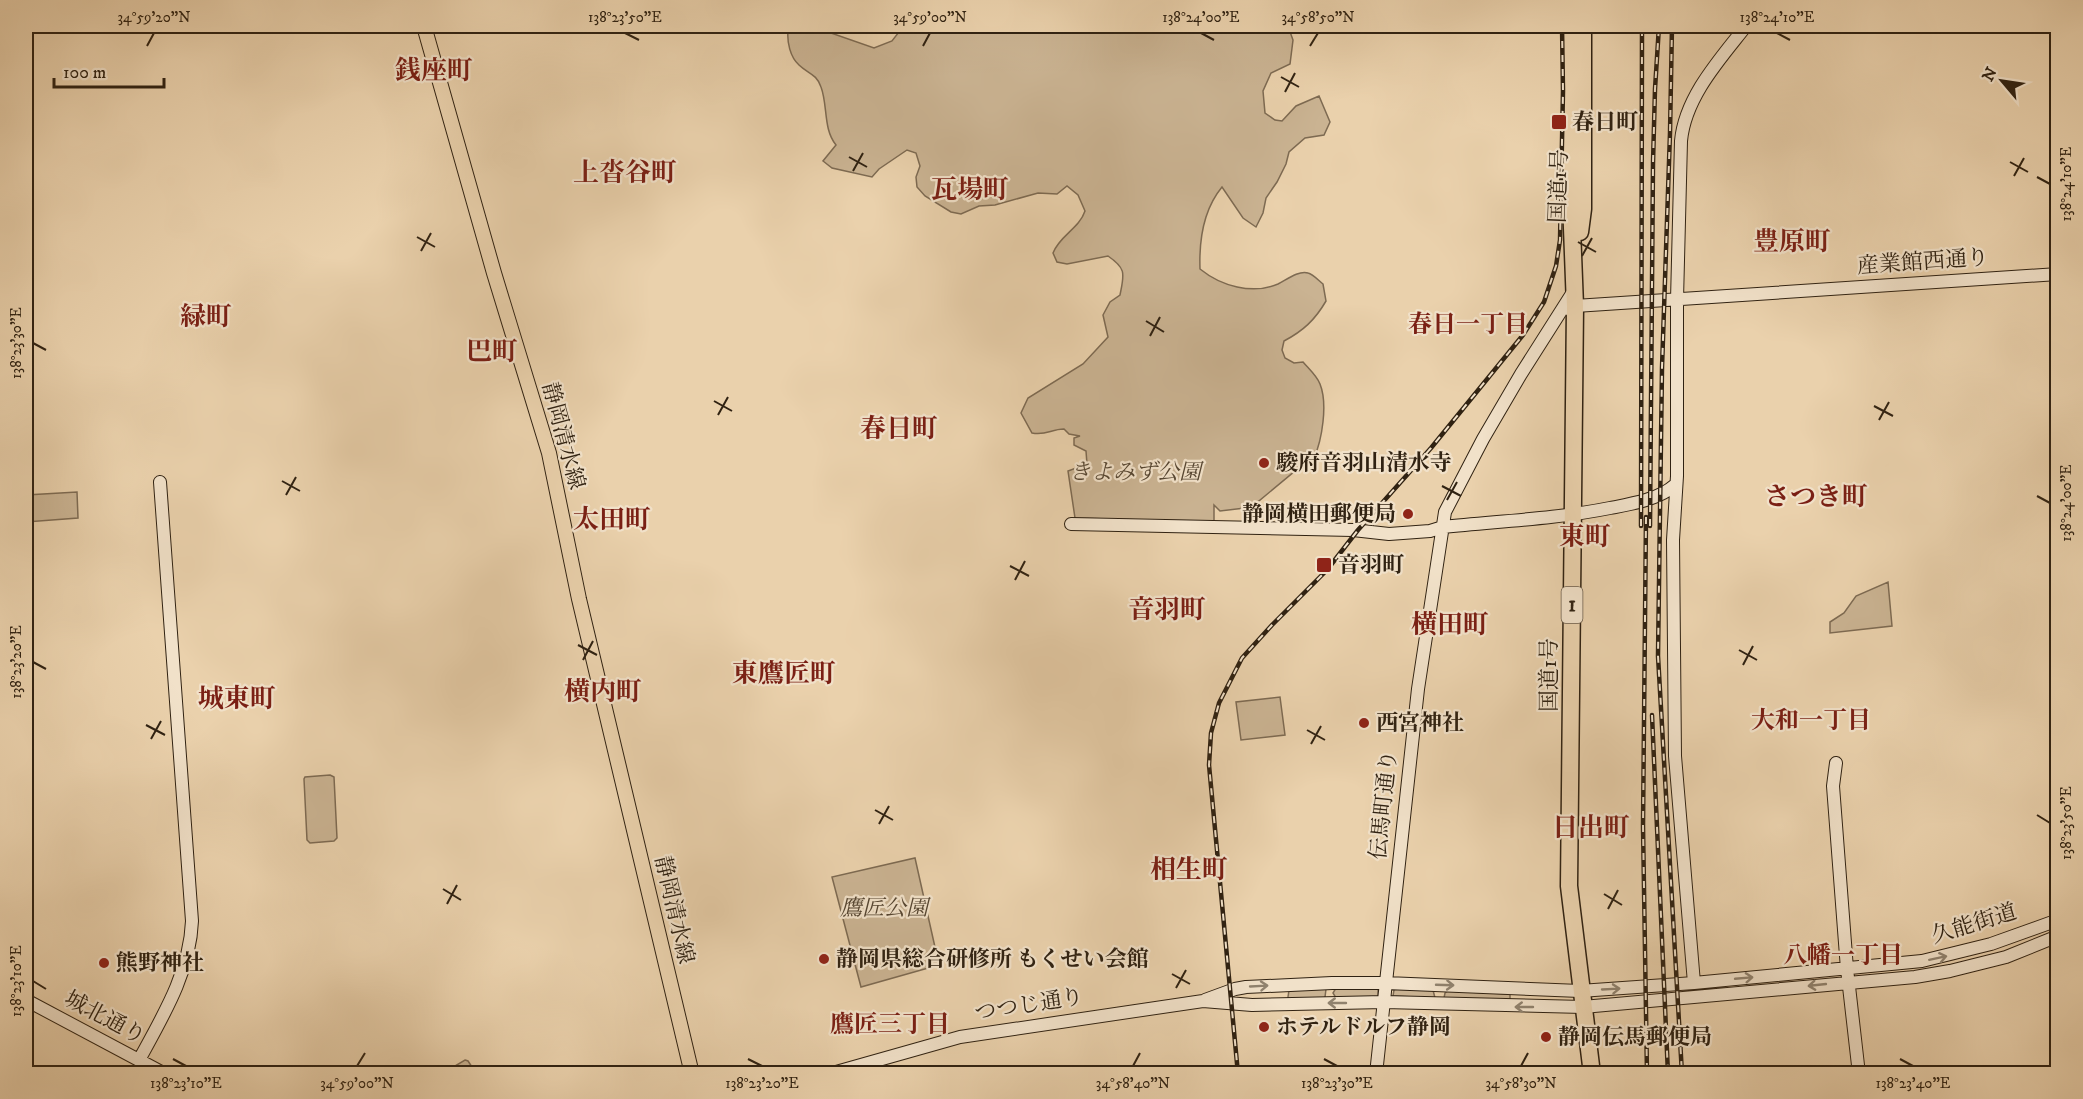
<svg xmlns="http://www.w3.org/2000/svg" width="2083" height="1099" font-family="'IM FELL DW Pica','Noto Serif JP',serif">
  <rect width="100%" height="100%" fill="#ead1ac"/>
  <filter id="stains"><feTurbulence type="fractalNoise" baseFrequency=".00333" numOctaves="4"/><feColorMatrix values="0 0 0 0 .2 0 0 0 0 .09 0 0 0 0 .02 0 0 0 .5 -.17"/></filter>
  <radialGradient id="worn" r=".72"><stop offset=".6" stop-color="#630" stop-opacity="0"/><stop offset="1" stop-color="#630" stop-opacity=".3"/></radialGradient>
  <path fill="#cab392" stroke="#7d6a52" stroke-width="1.5" d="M798 26H811L874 48 892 41 902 28 905 26H1288L1293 40 1290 64 1271 73 1263 91 1265 113 1275 120 1282 121 1296 106 1319 96 1330 122 1324 135 1305 138 1289 152 1286 164 1277 182 1266 198 1263 213 1256 227 1243 218 1222 187C1203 210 1199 241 1200 269 1221 286 1252 295 1278 284 1286 280 1299 270 1308 273 1313 274 1319 281 1323 284L1326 301C1315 320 1303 331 1284 341L1282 350 1285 358 1294 363 1303 362C1309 369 1317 376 1320 384 1328 404 1322 440 1314 458L1306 462 1254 505 1245 508 1220 511 1214 505V522L1075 518 1068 471 1087 464 1086 451 1074 445V438L1080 436 1069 434 1064 429C1051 429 1046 436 1032 433L1021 413 1028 398 1083 364 1108 337 1103 315 1110 302 1120 295C1124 274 1127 269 1108 256L1067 264 1057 262 1053 253C1060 235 1079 229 1085 211L1078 195 1067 186 1057 194 1038 193 995 205 979 206 961 214 951 212 925 196 917 187 916 177 920 166 916 153 907 150 879 169 872 177 832 168 823 161 836 145C823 129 828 106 821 87 817 74 807 73 799 65 790 57 787 42 788 31Z
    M77 492 78 518 26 522V495Z
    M1888 582 1892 626 1830 633V622L1844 613 1856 596Z
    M1280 697 1285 735 1241 740 1236 702Z
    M330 775 334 777 337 838 334 841 310 843 307 840 304 779 305 777Z
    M915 858 939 965 861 987 832 877Z
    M1336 988 1378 989V997L1336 998 1333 993Z
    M1397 988 1433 990 1435 998 1393 996 1394 990Z
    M1326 989 1325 997 1323 999H1289L1288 997 1289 990Z
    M1448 991 1510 994V1000L1444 998 1445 993Z
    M465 1060 468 1061 476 1073H443Z"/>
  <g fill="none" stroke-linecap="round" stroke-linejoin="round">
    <defs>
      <path id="secondary" d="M1570 310 1575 306 2058 274
        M1071 524 1353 530 1389 534 1430 531 1443 527C1499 521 1555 519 1610 508 1631 504 1658 500 1675 485
        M1836 763 1833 786 1847 969 1859 1074
        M1694 983 1675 756 1673 540 1677 476V300L1681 141C1685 97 1720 59 1746 26
        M26 1000 165 1074
        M1205 1000 1235 989 1246 987 1332 983H1386L1580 991 1694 983 1922 961 1991 944 2058 920
        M139 1060C163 1016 190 972 192 921L160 482
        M829 1074 960 1037 1203 1001 1252 1005 1384 1002 1583 1007 1915 977 1950 971 2006 957 2058 936
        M1376 1074 1418 689 1445 512 1483 439 1521 374 1575 289"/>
      <path id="primary" d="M424 26 494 273 549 453 579 599 692 1074"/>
      <path id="highway" d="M1572 26 1571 202 1575 306 1569 886 1592 1074
        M1580 232 1583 209V26"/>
    </defs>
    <use href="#secondary" stroke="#302212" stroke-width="14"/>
    <use href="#primary" stroke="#302212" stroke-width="16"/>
    <use href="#highway" stroke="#302212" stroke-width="19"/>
    <use href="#secondary" stroke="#f1e1c9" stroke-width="12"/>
    <use href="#primary" stroke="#ead1ac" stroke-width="14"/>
    <use href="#highway" stroke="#ead1ac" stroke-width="16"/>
    <defs>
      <path id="rail" d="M1672 26 1670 133 1662 368 1658 656 1682 1074
        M1646 517 1643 826 1647 1074
        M1641 526 1642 26
        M1650 526 1653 163 1655 89 1659 26
        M1652 715 1668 1074
        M1238 1074 1209 765 1211 733 1219 703 1242 658 1272 625 1327 570 1358 530 1431 448 1523 335 1544 302 1556 266 1560 240 1563 91 1562 26"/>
    </defs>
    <use href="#rail" stroke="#302212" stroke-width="4.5"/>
    <use href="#rail" stroke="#f1e1c9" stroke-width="2" stroke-dasharray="7" stroke-linecap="butt"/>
  </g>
  <defs><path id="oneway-shaft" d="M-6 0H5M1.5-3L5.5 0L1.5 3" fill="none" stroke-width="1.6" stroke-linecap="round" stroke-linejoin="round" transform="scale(1.5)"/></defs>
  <g stroke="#90826e">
    <use href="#oneway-shaft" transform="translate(1938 958) rotate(-12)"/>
    <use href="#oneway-shaft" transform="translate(1744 978) rotate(-5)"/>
    <use href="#oneway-shaft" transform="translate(1445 985) rotate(2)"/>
    <use href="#oneway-shaft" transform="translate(1817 985) rotate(174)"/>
    <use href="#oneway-shaft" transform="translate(1259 986) rotate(-3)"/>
    <use href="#oneway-shaft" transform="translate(1611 989) rotate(-3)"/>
    <use href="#oneway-shaft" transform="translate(1337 1003) rotate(180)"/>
    <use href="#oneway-shaft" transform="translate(1524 1007) rotate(-180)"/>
  </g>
  <path fill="none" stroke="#302212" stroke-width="2" d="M625 33 639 40M1201 33 1214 40M1777 33 1790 40M147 46 154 33M923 46 930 33M1310 46 1318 33M1281 77 1299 87M1285 92 1295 73M849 157 867 167M2010 162 2028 172M853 171 863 153M2014 176 2024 158M2037 177 2050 184M417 237 435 247M1578 242 1596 252M421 251 431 233M1582 256 1592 238M1146 321 1164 332M1150 336 1160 317M33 343 46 350M714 401 732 411M1874 406 1893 416M718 415 728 397M1879 420 1889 402M282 481 300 491M1442 486 1461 496M286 495 296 477M2037 496 2050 503M1447 500 1457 482M1010 566 1029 576M1015 580 1025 561M578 645 597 655M1739 650 1757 660M583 660 593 641M33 662 46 669M1743 665 1753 646M146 725 165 735M1307 730 1325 740M151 739 161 721M1311 744 1321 726M875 810 893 820M2037 815 2050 823M879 824 889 806M443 889 461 900M1604 894 1622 905M447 904 457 885M1608 909 1618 890M1172 974 1190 984M33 981 46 989M1176 988 1186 970M173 1059 186 1066M748 1059 762 1066M1324 1059 1337 1066M1900 1059 1913 1066M357 1066 365 1053M1133 1066 1140 1053M1521 1066 1528 1053"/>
  <g fill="#8f2418" stroke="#f1e1c9" stroke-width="2">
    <rect x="1551" y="114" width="16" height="16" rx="3"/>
    <circle cx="1264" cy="463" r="6"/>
    <circle cx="1408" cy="514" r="6"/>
    <rect x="1316" y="557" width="16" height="16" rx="3"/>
    <circle cx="1364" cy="723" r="6"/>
    <circle cx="824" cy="959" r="6"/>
    <circle cx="104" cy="963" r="6"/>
    <circle cx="1264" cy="1027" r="6"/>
    <circle cx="1546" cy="1037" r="6"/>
  </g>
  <g text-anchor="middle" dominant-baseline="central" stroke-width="4.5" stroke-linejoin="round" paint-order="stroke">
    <rect fill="#f1e1c9" stroke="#6a5b49" stroke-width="1.5" x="1561.5" y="587" width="21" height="36" rx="4.5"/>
    <g font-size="21" font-weight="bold" fill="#302212">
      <text x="1572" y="605">1</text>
    </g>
    <g font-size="22" font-weight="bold" fill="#302212" stroke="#f1e1c9" text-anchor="start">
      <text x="1572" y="122">春日町</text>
      <text x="1276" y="463">駿府音羽山清水寺</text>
      <text x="1396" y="514" text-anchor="end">静岡横田郵便局</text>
      <text x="1338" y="565">音羽町</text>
      <text x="1376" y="723">西宮神社</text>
      <text x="836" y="959">静岡県総合研修所 もくせい会館</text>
      <text x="116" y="963">熊野神社</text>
      <text x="1276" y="1027">ホテルドルフ静岡</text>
      <text x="1558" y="1037">静岡伝馬郵便局</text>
    </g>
    <g font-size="22" fill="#302212" stroke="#f1e1c9">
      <text transform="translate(1559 186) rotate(-88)">国道1号</text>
      <text transform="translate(1923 262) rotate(-4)">産業館西通り</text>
      <text transform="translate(563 436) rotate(75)">静岡清水線</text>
      <text transform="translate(1549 675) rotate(-90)">国道1号</text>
      <text transform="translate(1384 805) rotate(-84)">伝馬町通り</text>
      <text transform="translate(674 910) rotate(77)">静岡清水線</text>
      <text transform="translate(1974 924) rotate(-17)">久能街道</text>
      <text transform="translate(1029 1005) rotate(-9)">つつじ通り</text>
      <text transform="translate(105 1018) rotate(28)">城北通り</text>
    </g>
    <g font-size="22" font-style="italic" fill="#564632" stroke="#f1e1c9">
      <text x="1135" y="472">きよみず公園</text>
      <text x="884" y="908">鷹匠公園</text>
    </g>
    <g font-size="24" font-weight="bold" fill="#7a1f14" stroke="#f1e1c9">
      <text x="1468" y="325">春日一丁目</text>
      <text x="1811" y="721">大和一丁目</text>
      <text x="1843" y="956">八幡一丁目</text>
      <text x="890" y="1025">鷹匠三丁目</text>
    </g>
    <g font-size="26" font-weight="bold" fill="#7a1f14" stroke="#f1e1c9">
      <text x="434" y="71">銭座町</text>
      <text x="625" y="173">上沓谷町</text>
      <text x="970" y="190">瓦場町</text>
      <text x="1792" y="242">豊原町</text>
      <text x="206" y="317">緑町</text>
      <text x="492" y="352">巴町</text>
      <text x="899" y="429">春日町</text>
      <text x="1816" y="497">さつき町</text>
      <text x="612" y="520">太田町</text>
      <text x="1585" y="537">東町</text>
      <text x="1167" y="610">音羽町</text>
      <text x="1450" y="625">横田町</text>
      <text x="784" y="674">東鷹匠町</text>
      <text x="603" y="692">横内町</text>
      <text x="237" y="699">城東町</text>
      <text x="1591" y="828">日出町</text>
      <text x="1189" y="870">相生町</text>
    </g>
  </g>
  <rect width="2083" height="1099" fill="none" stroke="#ead1ac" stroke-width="66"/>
  <g transform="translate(2002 81) rotate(299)" stroke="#f1e1c9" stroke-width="4.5" paint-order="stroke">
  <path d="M0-4.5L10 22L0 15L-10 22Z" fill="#302212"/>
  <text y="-9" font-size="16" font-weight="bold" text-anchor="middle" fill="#302212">N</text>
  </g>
  <path d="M54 78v9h110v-9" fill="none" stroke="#302212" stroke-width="3"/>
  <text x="63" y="78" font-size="18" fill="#302212" stroke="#f1e1c9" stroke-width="4.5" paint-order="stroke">100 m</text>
  <rect x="33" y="33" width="2017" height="1033" fill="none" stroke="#302212" stroke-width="2"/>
  <g font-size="15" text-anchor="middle" fill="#302212">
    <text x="154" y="22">34°59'20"N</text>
    <text x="625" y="22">138°23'50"E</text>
    <text x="930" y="22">34°59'00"N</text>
    <text x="1201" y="22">138°24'00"E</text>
    <text x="1318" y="22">34°58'50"N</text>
    <text x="1777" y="22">138°24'10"E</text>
    <text transform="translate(2066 184) rotate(-90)" y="5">138°24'10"E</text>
    <text transform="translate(16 343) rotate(-90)" y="5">138°23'30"E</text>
    <text transform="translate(2066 503) rotate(-90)" y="5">138°24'00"E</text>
    <text transform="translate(16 662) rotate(-90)" y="5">138°23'20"E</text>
    <text transform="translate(2066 823) rotate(-90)" y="5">138°23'50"E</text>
    <text transform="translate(16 981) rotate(-90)" y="5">138°23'10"E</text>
    <text x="186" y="1088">138°23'10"E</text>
    <text x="357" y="1088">34°59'00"N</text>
    <text x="762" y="1088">138°23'20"E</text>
    <text x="1133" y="1088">34°58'40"N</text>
    <text x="1337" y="1088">138°23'30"E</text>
    <text x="1521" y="1088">34°58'30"N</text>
    <text x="1913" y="1088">138°23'40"E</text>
  </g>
  <rect width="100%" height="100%" filter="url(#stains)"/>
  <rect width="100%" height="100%" fill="url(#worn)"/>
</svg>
